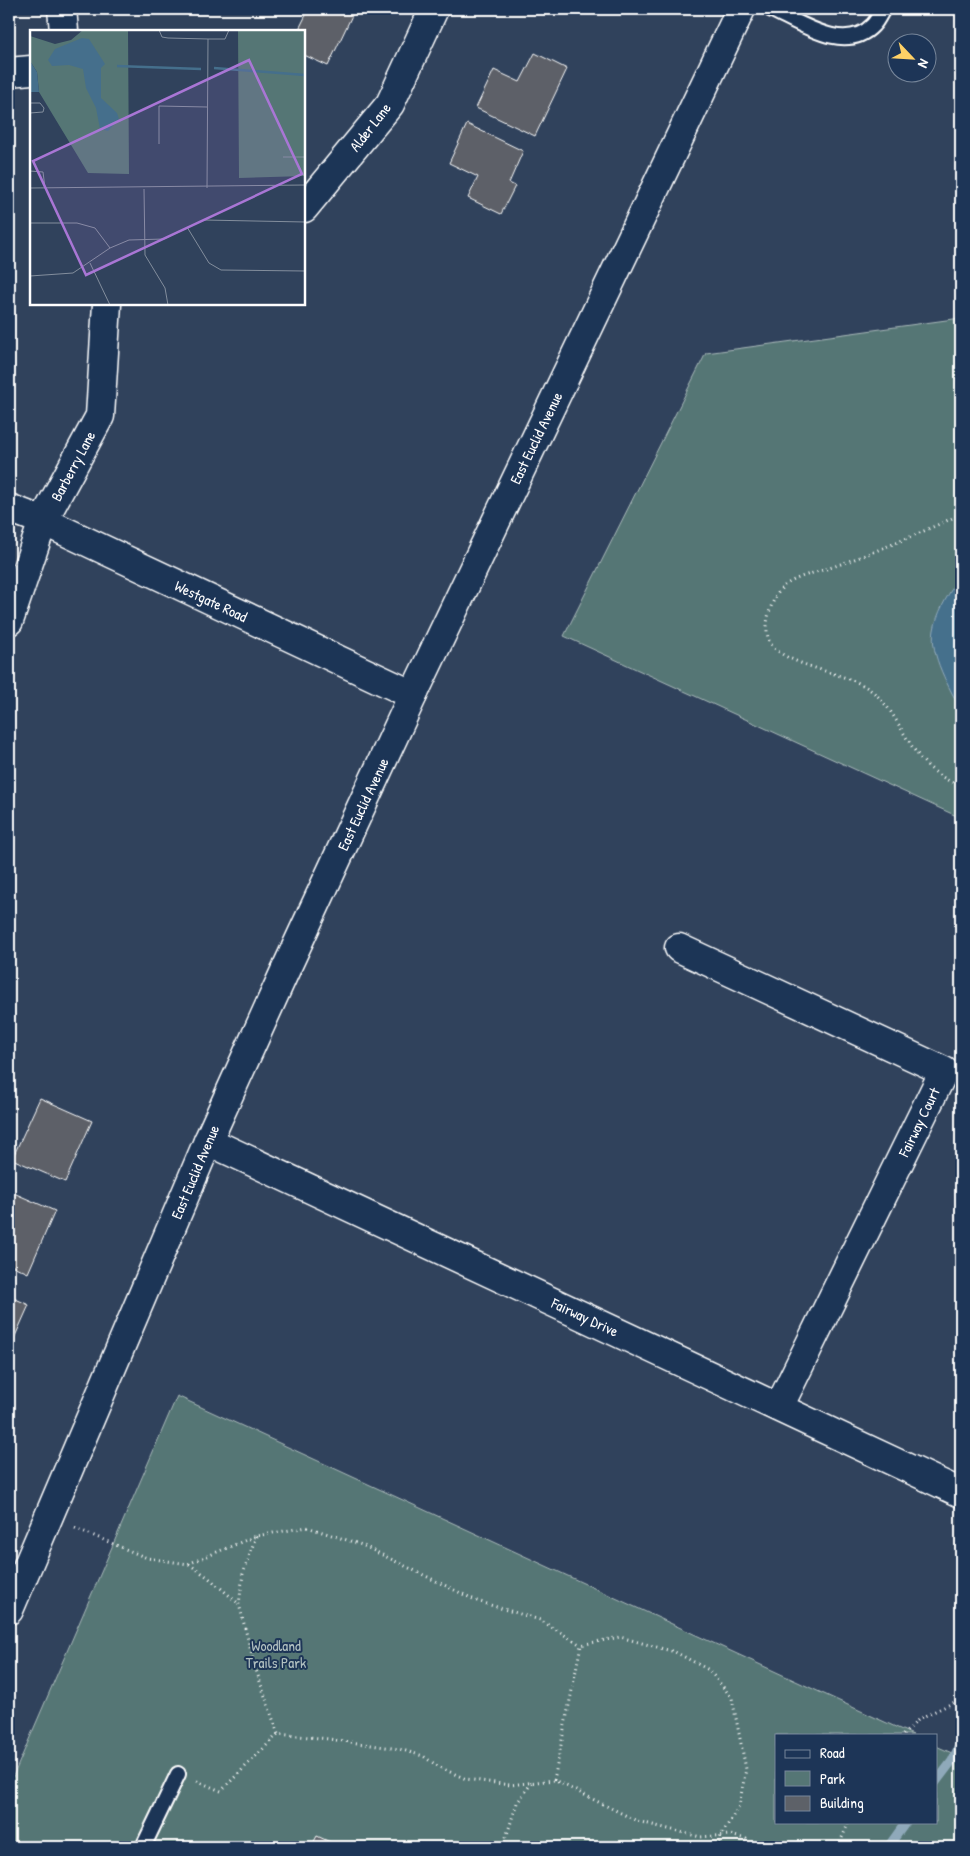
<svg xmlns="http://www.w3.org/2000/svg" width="970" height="1856" font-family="'Patrick Hand',sans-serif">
  <rect width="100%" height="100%" fill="#30425c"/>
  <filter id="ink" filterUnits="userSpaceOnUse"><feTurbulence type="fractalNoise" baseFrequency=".02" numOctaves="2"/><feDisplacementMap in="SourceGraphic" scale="10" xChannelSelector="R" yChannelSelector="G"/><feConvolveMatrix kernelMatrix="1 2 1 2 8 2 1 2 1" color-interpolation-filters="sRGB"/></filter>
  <g filter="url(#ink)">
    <path fill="#557675" stroke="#aababa" d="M961 318V818L564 636 706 353Z
      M177 1396 913 1735H776V1822H936V1746L961 1757V1847H9V1786Z"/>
    <path fill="#456f8c" stroke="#8fa9ba" d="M961 583V710C950 689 929 654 934 630 937 613 946 598 955 584Z"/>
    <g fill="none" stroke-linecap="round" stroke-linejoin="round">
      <path stroke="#8fa9ba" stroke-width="9" d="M936 1782 952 1761 961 1742
        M888 1847 906 1822"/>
    </g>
    <path fill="#5d6168" stroke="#fff" d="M309 9H355L328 66 304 55V31H298Z
      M535 53 567 69 535 136 476 108 494 70 520 82Z
      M467 124 523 151 509 183 515 186 501 214 468 198 478 177 449 163Z
      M40 1098 92 1121 65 1182 12 1159Z
      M9 1191 55 1211 28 1273 9 1264Z
      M9 1296 29 1305 12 1343 9 1342Z
      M317 1836 341 1847H311Z"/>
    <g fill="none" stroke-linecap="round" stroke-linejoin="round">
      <defs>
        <path id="lane" d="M770 9C799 22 845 55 873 25 877 21 880 14 883 9
          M143 1847 178 1774"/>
        <path id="street" d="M62 9 64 31
          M9 72 31 70
          M304 208 390 104 434 9
          M9 508 43 521 413 695
          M9 621 43 521 100 416 107 304
          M679 948 944 1071 779 1407
          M208 1141 961 1493"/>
        <path id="primary" d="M9 1610 208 1141 285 971 413 695 741 9"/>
      </defs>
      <use href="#lane" stroke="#fff" stroke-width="18"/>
      <use href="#street" stroke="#fff" stroke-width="31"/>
      <use href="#primary" stroke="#fff" stroke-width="31"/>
      <path stroke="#fff" stroke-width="3" stroke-dasharray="1 4" stroke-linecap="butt" d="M961 514C921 533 880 550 838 565 823 571 794 576 782 588 771 599 761 629 771 644 786 666 843 672 866 687 892 703 901 734 919 756 929 770 946 780 961 787
        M75 1528 147 1558 188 1564 256 1536 307 1527 362 1545 477 1601 540 1620 581 1645
        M256 1536 243 1574 239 1604 254 1664 278 1734
        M189 1564 209 1578 239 1604
        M903 1735 920 1718 957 1701 961 1697
        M554 1780 581 1645 620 1637 675 1652 709 1670 732 1698 746 1769 739 1806 721 1836 717 1847
        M197 1781 221 1791 278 1734 329 1739 399 1749 423 1756 439 1767 466 1779 510 1785 554 1780 637 1821 700 1837 730 1835 746 1839 751 1847
        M503 1847 517 1803 533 1781
        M838 1847 849 1822"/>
      <use href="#lane" stroke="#1d3557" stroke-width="14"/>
      <use href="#street" stroke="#1d3557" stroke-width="28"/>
      <use href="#primary" stroke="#1d3557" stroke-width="28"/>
    </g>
  </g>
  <g text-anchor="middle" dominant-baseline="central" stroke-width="4" stroke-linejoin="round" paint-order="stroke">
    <g font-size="15" fill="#fff" stroke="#1d3557">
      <text transform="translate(370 127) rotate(-52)">Alder Lane</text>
      <text transform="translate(536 438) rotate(-64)">East Euclid Avenue</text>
      <text transform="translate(73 466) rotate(-62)">Barberry Lane</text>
      <text transform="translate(211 601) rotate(25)">Westgate Road</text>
      <text transform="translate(363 804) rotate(-65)">East Euclid Avenue</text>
      <text transform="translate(919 1122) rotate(-64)">Fairway Court</text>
      <text transform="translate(195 1172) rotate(-67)">East Euclid Avenue</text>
      <text transform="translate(585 1317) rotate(25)">Fairway Drive</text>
    </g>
    <g font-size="15" fill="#b2c1c1" stroke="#1d3557">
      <text x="276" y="1645">Woodland<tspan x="276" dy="17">Trails Park</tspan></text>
    </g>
  </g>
  <g transform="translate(30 30)">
    <rect width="275" height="275" fill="#30425c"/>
    <path d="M53 0H98L99 144 58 143 9 62 7 42 0 31V6L25 14 41 10ZM208 0H275V146L209 148Z" fill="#557675"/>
    <path d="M52 8 59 9 75 34 71 38V68L87 83 89 89 78 101 70 99 66 78 56 58 53 39 39 35 22 36 18 30 25 19ZM0 31 7 42 9 62H0Z" fill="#456f8c"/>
    <path fill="none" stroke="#456f8c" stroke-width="2.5" d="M87 36 171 39M184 38 275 45"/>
    <path fill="none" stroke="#838e9d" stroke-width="1" d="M129 0 132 7 138 8 178 9H195L199 0M0 73H10L14 78 13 82 0 83M129 114V76L177 77M253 127H275M0 141 13 142 15 158M0 158 275 155M177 158 178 9M114 159 115 225 135 258 138 275M0 193H47L65 198 80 218M157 197 179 233 191 240 275 241M60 233 80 275M0 246 43 243 80 218 99 210 134 209 174 190 275 192"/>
    <path fill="#a976d5" fill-opacity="0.15" stroke="#a976d5" stroke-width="2.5" d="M219 30 272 144 56 245 3 131Z"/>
    <rect width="275" height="275" fill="none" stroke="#fff" stroke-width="2.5"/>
  </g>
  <rect width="970" height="1856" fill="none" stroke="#1d3557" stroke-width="30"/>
  <rect x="15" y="15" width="940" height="1826" fill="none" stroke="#fff" stroke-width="2" filter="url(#ink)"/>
  <rect x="775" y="1734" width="162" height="90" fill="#1d3557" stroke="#77869a"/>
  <rect x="785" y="1750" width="25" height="8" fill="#1d3557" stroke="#77869a"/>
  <text x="820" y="1758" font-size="15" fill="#ffffff">Road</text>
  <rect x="785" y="1771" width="25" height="15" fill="#557675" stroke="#77869a"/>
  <text x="820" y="1784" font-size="15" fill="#ffffff">Park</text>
  <rect x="785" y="1796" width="25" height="15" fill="#5d6168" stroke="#77869a"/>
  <text x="820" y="1808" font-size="15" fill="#ffffff">Building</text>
  <g transform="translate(912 58) rotate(115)"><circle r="24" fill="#1d3557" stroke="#77869a"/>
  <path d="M0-4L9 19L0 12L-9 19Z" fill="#ffd166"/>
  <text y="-8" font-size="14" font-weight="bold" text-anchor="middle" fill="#ffffff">N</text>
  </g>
</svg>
